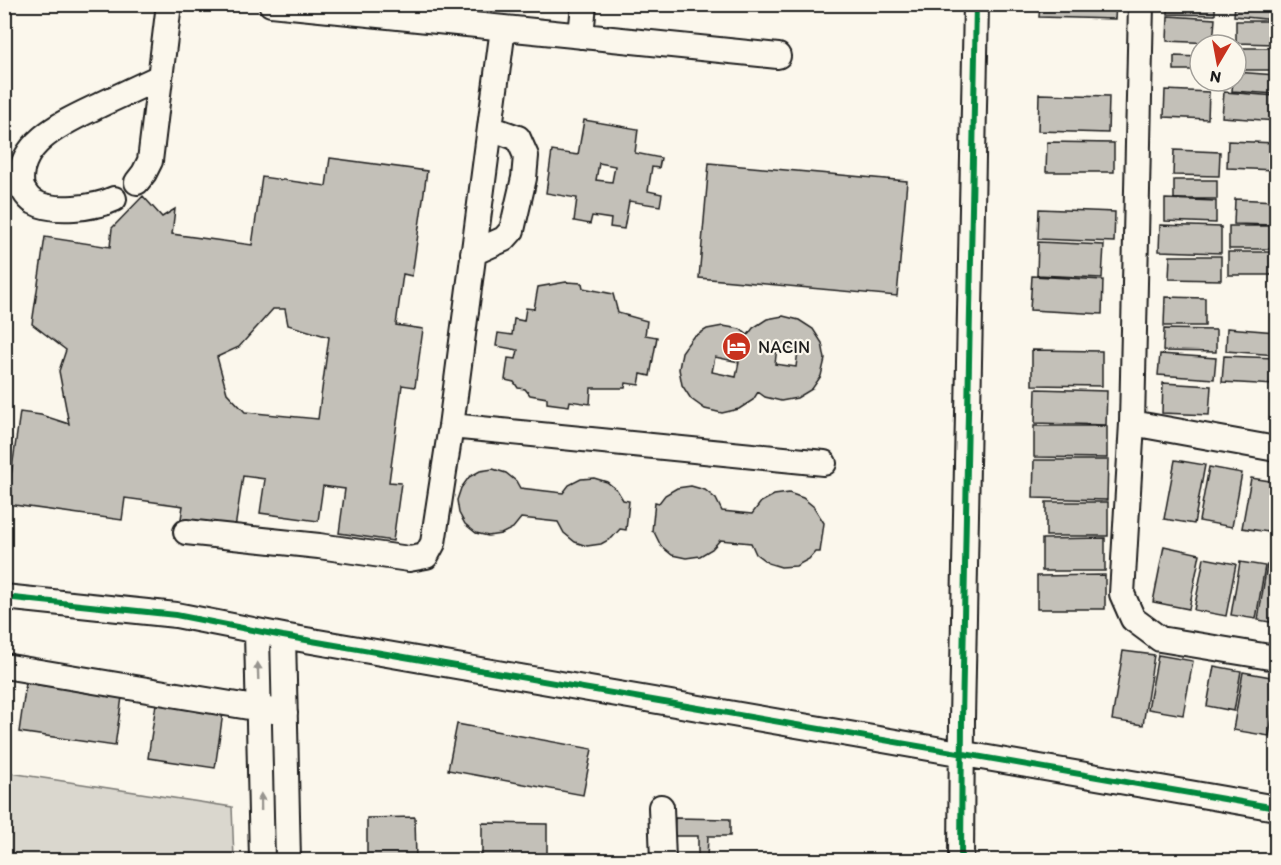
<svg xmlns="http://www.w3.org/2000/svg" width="1281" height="865" font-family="Itim,sans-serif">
  <rect width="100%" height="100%" fill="#fbf7ec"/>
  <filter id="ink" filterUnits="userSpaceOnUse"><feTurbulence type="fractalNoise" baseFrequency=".0167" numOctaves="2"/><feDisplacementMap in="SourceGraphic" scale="12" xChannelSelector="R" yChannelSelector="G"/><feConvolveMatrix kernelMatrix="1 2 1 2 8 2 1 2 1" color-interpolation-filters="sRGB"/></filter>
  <g filter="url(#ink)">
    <path fill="#dad7ce" stroke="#7b7a75" stroke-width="1.5" d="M4 772 232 807 234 860H5Z"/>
    <path fill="#c3c0b8" stroke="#1c1c1c" stroke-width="1.5" fill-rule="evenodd" d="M1040 4H1116L1115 19 1039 17Z
      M1168 4H1215V15L1168 14Z
      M1235 4H1276V20L1234 16Z
      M1168 16 1215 19 1213 43 1167 41Z
      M1236 21H1276V44L1236 43Z
      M1236 48H1276V70H1236Z
      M1174 56 1200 57V70H1174Z
      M1236 72 1276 75V94L1232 91 1233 81H1236Z
      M1165 90 1209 92 1208 119 1164 117Z
      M1224 92 1276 96V121L1222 117Z
      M1039 94 1109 96 1108 133 1038 131Z
      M584 120 638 129 635 153 661 158 659 168 652 167 648 191 662 194 660 206 629 201 624 229 610 227 611 219 592 216 590 224 574 221 577 198 546 193 552 151 578 155ZM599 163 615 166 612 182 596 180Z
      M1228 141 1276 143 1275 170 1227 168Z
      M1047 142 1114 143V172H1046Z
      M1174 150 1220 152 1219 176 1173 175Z
      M330 158 427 171 412 276 403 274 396 325 423 329 415 387 402 385 389 482 401 483 393 541 339 533 345 489 323 486 318 521 260 513 265 479 243 476 235 528 181 519 183 506 125 498 122 520 7 504 20 412 41 415 69 424 59 371 66 350 32 324 45 237 110 247 112 228 143 196 162 217 175 209 172 234 252 245 262 177 326 186ZM273 309H285L288 325 329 337 318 419 245 412 227 393 217 357 239 347Z
      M709 163 907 181 897 296 699 278Z
      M1174 180H1217V199H1174Z
      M1165 199 1216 201V223L1165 221Z
      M1235 199 1276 201V225L1234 224Z
      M1039 209 1115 212 1114 242 1038 239Z
      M1160 225 1221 227V253L1159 251Z
      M1229 226H1276V249H1229Z
      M1038 242 1104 245 1102 278 1037 275Z
      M1228 252H1276V275H1228Z
      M1170 256H1221V280L1169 279Z
      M1032 276 1103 280 1102 314 1030 310Z
      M566 282 582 283 583 288 613 294 618 313 647 321 645 335 657 337 650 376 641 374 639 385 626 383 625 388H591L590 404 570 401 569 406 547 403V398L530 395 525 389 518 388 514 382 505 380 508 358 516 359 518 350 496 346 498 333 512 335 514 319 524 321 526 308 534 309 538 287Z
      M1165 297 1205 298V326H1164Z
      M783 316 799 320 813 329 822 343 825 359 821 376 812 389 797 398 781 401 765 397 758 392 753 400 739 409 722 413 705 409 691 399 682 385 679 369 682 352 692 338 707 329 723 326 740 329 748 335 753 328 767 319ZM777 347 798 350 796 367 775 364ZM715 357 739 362 736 377 712 372Z
      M1227 328 1276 332V355L1226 351Z
      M1164 329 1216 330V352L1163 351Z
      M1032 350 1102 351V386L1032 385Z
      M1160 354 1216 358 1214 379 1158 375Z
      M1224 356 1276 358V385L1222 382Z
      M1163 383 1211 386 1209 415 1162 413Z
      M1036 389 1107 391 1106 425 1035 423Z
      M1034 426H1107V458L1034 457Z
      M1034 460H1108L1107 500 1033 498Z
      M1175 460 1205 465 1194 524 1164 519Z
      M1209 467 1242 473 1232 527 1199 521Z
      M493 469 506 473 516 481 520 488 563 493 569 485 581 479 594 478 607 482 617 490 623 500 629 501 626 530 620 529 612 538 601 544 587 546 575 542 564 533 558 522 521 518 513 528 501 534 488 536 476 533 465 524 459 513 457 500 461 488 469 477 480 471Z
      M1251 478 1276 482 1275 533 1242 528Z
      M691 486 705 490 716 499 722 511 752 514 761 502 774 495 789 493 803 498 814 507 824 523 820 552H815L809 559 796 566 781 567 768 563 756 554 751 543 720 540 712 549 700 556 686 558 672 555 661 546 654 532 652 531 655 502 659 503 665 495 677 488Z
      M1046 502H1108V536H1046Z
      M1105 538V571H1042V539Z
      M1164 546 1200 554 1189 609 1153 602Z
      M1204 558 1236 564 1226 616 1194 610Z
      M1240 562 1265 566 1256 619 1231 615Z
      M1267 565 1276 567V623L1258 620Z
      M1105 575V609H1037V576Z
      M1123 651 1154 655 1143 725 1112 720Z
      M1158 655 1193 661 1183 715 1148 709Z
      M1214 666 1241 671 1234 711 1207 706Z
      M1243 672 1276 678V694L1269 736 1233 730Z
      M26 683 122 697 115 746 19 732Z
      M156 704 223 713 215 768 148 758Z
      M457 724 592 749 583 795 448 770Z
      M415 817 416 860H367V818Z
      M675 818 730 819V836H708L707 859H730V860H673V858H698V836H674Z
      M482 823 547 824V860H482Z"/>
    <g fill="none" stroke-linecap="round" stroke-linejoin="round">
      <defs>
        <path id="minor" d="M271 4 778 56
          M1141 4 1132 423 1122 594 1133 619 1160 639 1276 658
          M581 36 584 4
          M137 182 144 173 150 161 169 4
          M114 199C95 208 53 213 34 202 28 199 25 193 22 188 13 142 69 120 102 104 121 95 141 86 160 77
          M473 253 504 239 512 230 524 178 526 156 518 138 490 128
          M1132 423 1276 449
          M451 426 824 463
          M186 532 319 546 409 559 426 556 433 543 451 426 503 28
          M4 597 176 615 283 636 1276 808
          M257 632 262 860
          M283 636 288 860
          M4 666 285 713
          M661 807 663 860
          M961 860 962 720 976 4"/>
      </defs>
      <use href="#minor" stroke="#1c1c1c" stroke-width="28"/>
      <use href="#minor" stroke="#fbf7ec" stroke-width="24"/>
      <defs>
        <path id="cycleway" d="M4 597 176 615 283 636 1276 808
          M961 860 962 720 976 4"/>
      </defs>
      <use href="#cycleway" stroke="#fbf7ec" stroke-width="10"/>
      <use href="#cycleway" stroke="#00873e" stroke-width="6"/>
    </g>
    <defs><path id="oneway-solid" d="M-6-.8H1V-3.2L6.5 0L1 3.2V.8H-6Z" transform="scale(1.5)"/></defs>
    <g fill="#97948e">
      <use href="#oneway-solid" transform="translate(258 671) rotate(-92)"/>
      <use href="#oneway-solid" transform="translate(261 802) rotate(-91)"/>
    </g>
  </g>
  <defs>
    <symbol id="hotel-disc" viewBox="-11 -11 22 22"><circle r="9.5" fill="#c8321e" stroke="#fbf7ec"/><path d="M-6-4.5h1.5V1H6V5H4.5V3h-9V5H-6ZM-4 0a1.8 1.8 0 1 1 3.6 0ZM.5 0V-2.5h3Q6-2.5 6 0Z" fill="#fff"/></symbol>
  </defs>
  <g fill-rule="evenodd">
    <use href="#hotel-disc" x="720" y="330" width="33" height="33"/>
  </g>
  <g text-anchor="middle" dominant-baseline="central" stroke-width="4.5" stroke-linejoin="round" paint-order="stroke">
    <g font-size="18" fill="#1c1c1c" stroke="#fbf7ec" text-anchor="start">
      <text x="758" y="347">NACIN</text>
    </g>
  </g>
  <rect width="1281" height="865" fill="none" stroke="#fbf7ec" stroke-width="24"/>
  <rect x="12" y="12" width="1257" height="841" fill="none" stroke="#1c1c1c" stroke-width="2" filter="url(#ink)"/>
  <g transform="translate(1218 63) rotate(190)"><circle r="28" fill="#fbf7ec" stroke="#a29f99" stroke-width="1.5"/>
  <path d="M0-4.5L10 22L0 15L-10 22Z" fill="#c8321e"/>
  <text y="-9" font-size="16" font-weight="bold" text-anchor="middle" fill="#1c1c1c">N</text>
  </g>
</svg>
